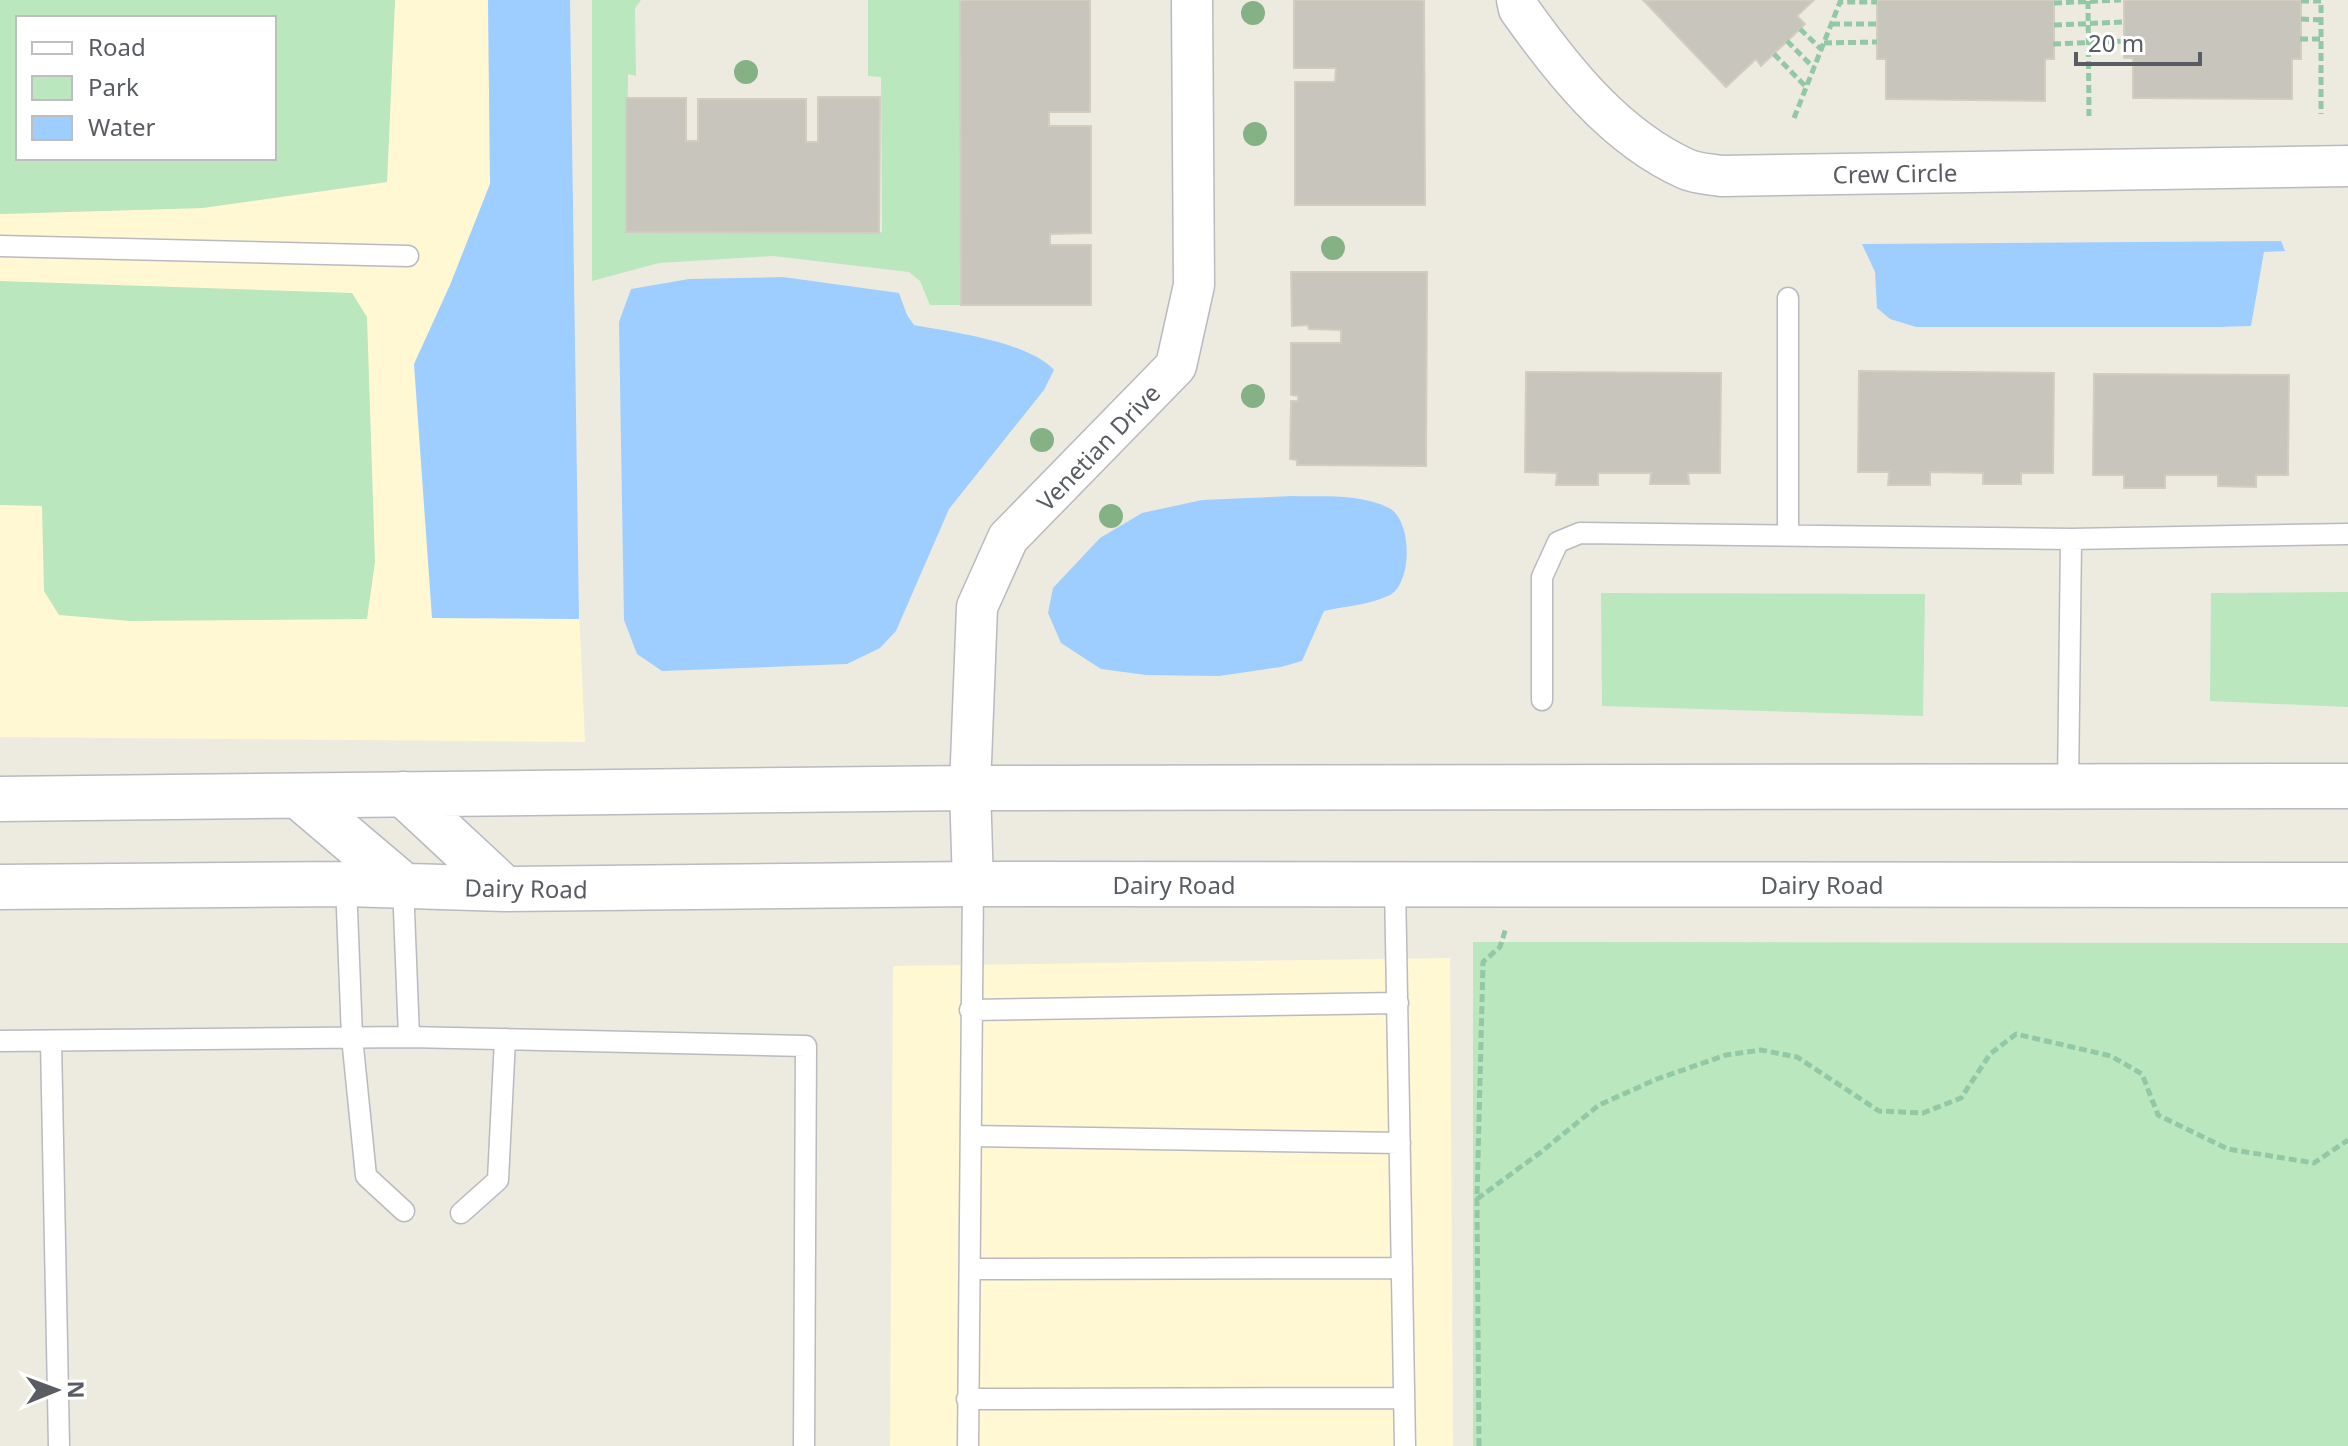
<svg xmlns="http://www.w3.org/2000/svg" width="2348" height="1446" font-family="'Noto Sans',sans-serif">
  <rect width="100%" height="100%" fill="#edebe0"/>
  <path fill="#fff8d3" d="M395 0H488L490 184 450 285 414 365 579 618V609L585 742 0 737V214L202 208 387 182Z
    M1450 958 1453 1446H890L893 966Z"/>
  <path fill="#bae7bd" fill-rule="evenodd" d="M0 0H395L387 182 202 208 0 214ZM18 18H274V158H18Z
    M592 0H641L635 8 636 76 628 74 626 232 879 233 882 232 881 77 868 76V0H960L961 305H930L920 281 909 272 773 256 659 263 592 281Z
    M0 281 352 293 367 317 375 562 367 619 130 621 59 615 44 591 42 506 0 505Z
    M2348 592V707L2210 701 2211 593Z
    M1601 593 1925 594 1923 716 1602 706Z
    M1473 942 2348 943V1446H1473Z"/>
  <path fill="#9eceff" d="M488 0H570L579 619 432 618 414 364 450 285 490 184Z
    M2281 241 2285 251 2264 252 2251 326 2219 327H1916L1890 319 1877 308 1875 272 1862 244Z
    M783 277 899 293 907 315 914 325C952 332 1029 342 1054 370L1044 390 949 509 896 631 880 648 847 664 662 671 637 654 624 620 619 322 631 289 689 279Z
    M1292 496C1323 497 1360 493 1389 508 1413 521 1412 583 1390 595 1370 605 1345 606 1324 611L1302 661 1281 667 1219 676 1146 675 1101 669 1061 643 1048 613 1053 588 1100 538 1142 513 1202 500Z"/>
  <path fill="#c8c5bd" stroke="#d2cdbe" stroke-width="2" d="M960 0H1090V112H1049V126H1091V233L1050 234V245H1091V305H961Z
    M1294 0H1424L1425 205H1295V82H1335L1336 68H1294Z
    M1643 0H1814L1797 16 1805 24 1800 29 1761 66 1756 59 1726 87Z
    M1877 0H2054V59H2045V101L1886 99V59H1877Z
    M2124 0H2301V59H2292V99L2133 98V58H2124Z
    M818 97H880L879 233 626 232V98H686V141H698V99H806V142H818Z
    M1291 272H1427L1426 466 1297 465V460L1290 459 1291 401H1298V396L1291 395V343H1341V330L1309 329 1308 325 1292 326Z
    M1859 371 2054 373 2053 473H2021V484H1983V473L1930 472V485H1888L1889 472H1858Z
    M1526 372 1721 373 1720 473H1688L1689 484H1650L1651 473H1598V485H1556L1557 473 1525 472Z
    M2094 374 2289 375 2288 475H2256V487L2218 486V475H2165V488H2124V475H2093Z"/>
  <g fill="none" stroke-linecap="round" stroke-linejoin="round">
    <defs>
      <path id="service" d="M0 246 408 256
        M1788 535V298
        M1542 700V577L1558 542 1580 533 2071 539
        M2068 787 2071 539 2348 534
        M346 884 352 1037 366 1176 404 1211
        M1395 884 1405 1446
        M403 885 409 1037
        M970 1010 1398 1003
        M0 1041 409 1037 806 1046 804 1446
        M51 1041 59 1446
        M971 1136 1400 1143
        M461 1213 498 1180 505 1039
        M970 1269 1402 1268
        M967 1399 1404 1398
        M968 1446 973 884"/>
      <path id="minor" d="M1517 0 1519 9C1563 71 1615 137 1686 169 1697 174 1711 174 1722 176L2348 166
        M973 884 970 788 977 607 1008 538 1176 366 1194 285 1192 0"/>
      <path id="tertiary" d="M403 794 505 889
        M298 796 403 885
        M0 799 970 788 2348 786
        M0 887 346 884 505 889 973 884 2348 885"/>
    </defs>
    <use href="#service" stroke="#b8bac0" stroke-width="23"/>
    <use href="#minor" stroke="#b8bac0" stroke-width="43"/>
    <use href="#tertiary" stroke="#b8bac0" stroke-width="47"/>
    <path stroke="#93c8a6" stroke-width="5" stroke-dasharray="8 4" stroke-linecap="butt" d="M2088 1 2089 116
      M2301 1H2321V114
      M2054 3 2121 0
      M2301 19 2321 20
      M1832 24H1877
      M2054 25 2124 22
      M1800 29 1822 50
      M2300 39H2321
      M1787 41 1814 68
      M1824 43 1877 42
      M2053 44 2124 41
      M1774 54 1806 87
      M1794 118 1840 2H1877
      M1477 1199 1541 1152 1599 1105 1657 1079 1726 1055 1761 1050 1797 1057 1879 1111 1923 1113 1961 1098 1990 1054 2016 1034 2111 1056 2142 1074 2158 1115 2228 1149 2314 1163 2348 1140
      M1479 1446 1477 1199 1483 962 1500 947 1506 928"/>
    <use href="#service" stroke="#fff" stroke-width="20"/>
    <use href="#minor" stroke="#fff" stroke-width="40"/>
    <use href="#tertiary" stroke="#fff" stroke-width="44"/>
  </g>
  <g fill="#84b284">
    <circle cx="1253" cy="13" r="12"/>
    <circle cx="746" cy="72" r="12"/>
    <circle cx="1255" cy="134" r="12"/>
    <circle cx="1333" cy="248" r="12"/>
    <circle cx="1253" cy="396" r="12"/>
    <circle cx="1042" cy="440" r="12"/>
    <circle cx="1111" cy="516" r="12"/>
  </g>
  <g text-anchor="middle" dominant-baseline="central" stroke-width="6" stroke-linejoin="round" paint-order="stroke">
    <g font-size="24" fill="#595c62" stroke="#fff">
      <text transform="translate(1895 173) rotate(-1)">Crew Circle</text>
      <text transform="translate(1098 447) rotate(-46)">Venetian Drive</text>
      <text x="1174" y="884">Dairy Road</text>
      <text x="1822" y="884">Dairy Road</text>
      <text transform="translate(526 888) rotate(1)">Dairy Road</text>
    </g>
  </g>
  <rect x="16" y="16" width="260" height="144" fill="#ffffff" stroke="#bdbec0" stroke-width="2"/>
  <rect x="32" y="42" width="40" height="12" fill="#ffffff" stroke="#bdbec0" stroke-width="2"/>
  <text x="88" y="56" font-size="24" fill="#595c62">Road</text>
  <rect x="32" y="76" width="40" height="24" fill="#bae7bd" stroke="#bdbec0" stroke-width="2"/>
  <text x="88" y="96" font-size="24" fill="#595c62">Park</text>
  <rect x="32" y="116" width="40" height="24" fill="#9eceff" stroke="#bdbec0" stroke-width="2"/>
  <text x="88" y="136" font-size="24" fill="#595c62">Water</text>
  <g transform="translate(56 1390) rotate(89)" stroke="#ffffff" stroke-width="6" paint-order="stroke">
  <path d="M0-6L14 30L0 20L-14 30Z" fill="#595c62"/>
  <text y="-12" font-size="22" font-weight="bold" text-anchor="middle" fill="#595c62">N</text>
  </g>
  <path d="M2076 52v12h124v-12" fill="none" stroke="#595c62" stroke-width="4"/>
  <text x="2088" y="52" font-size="24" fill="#595c62" stroke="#ffffff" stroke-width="6" paint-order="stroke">20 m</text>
</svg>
